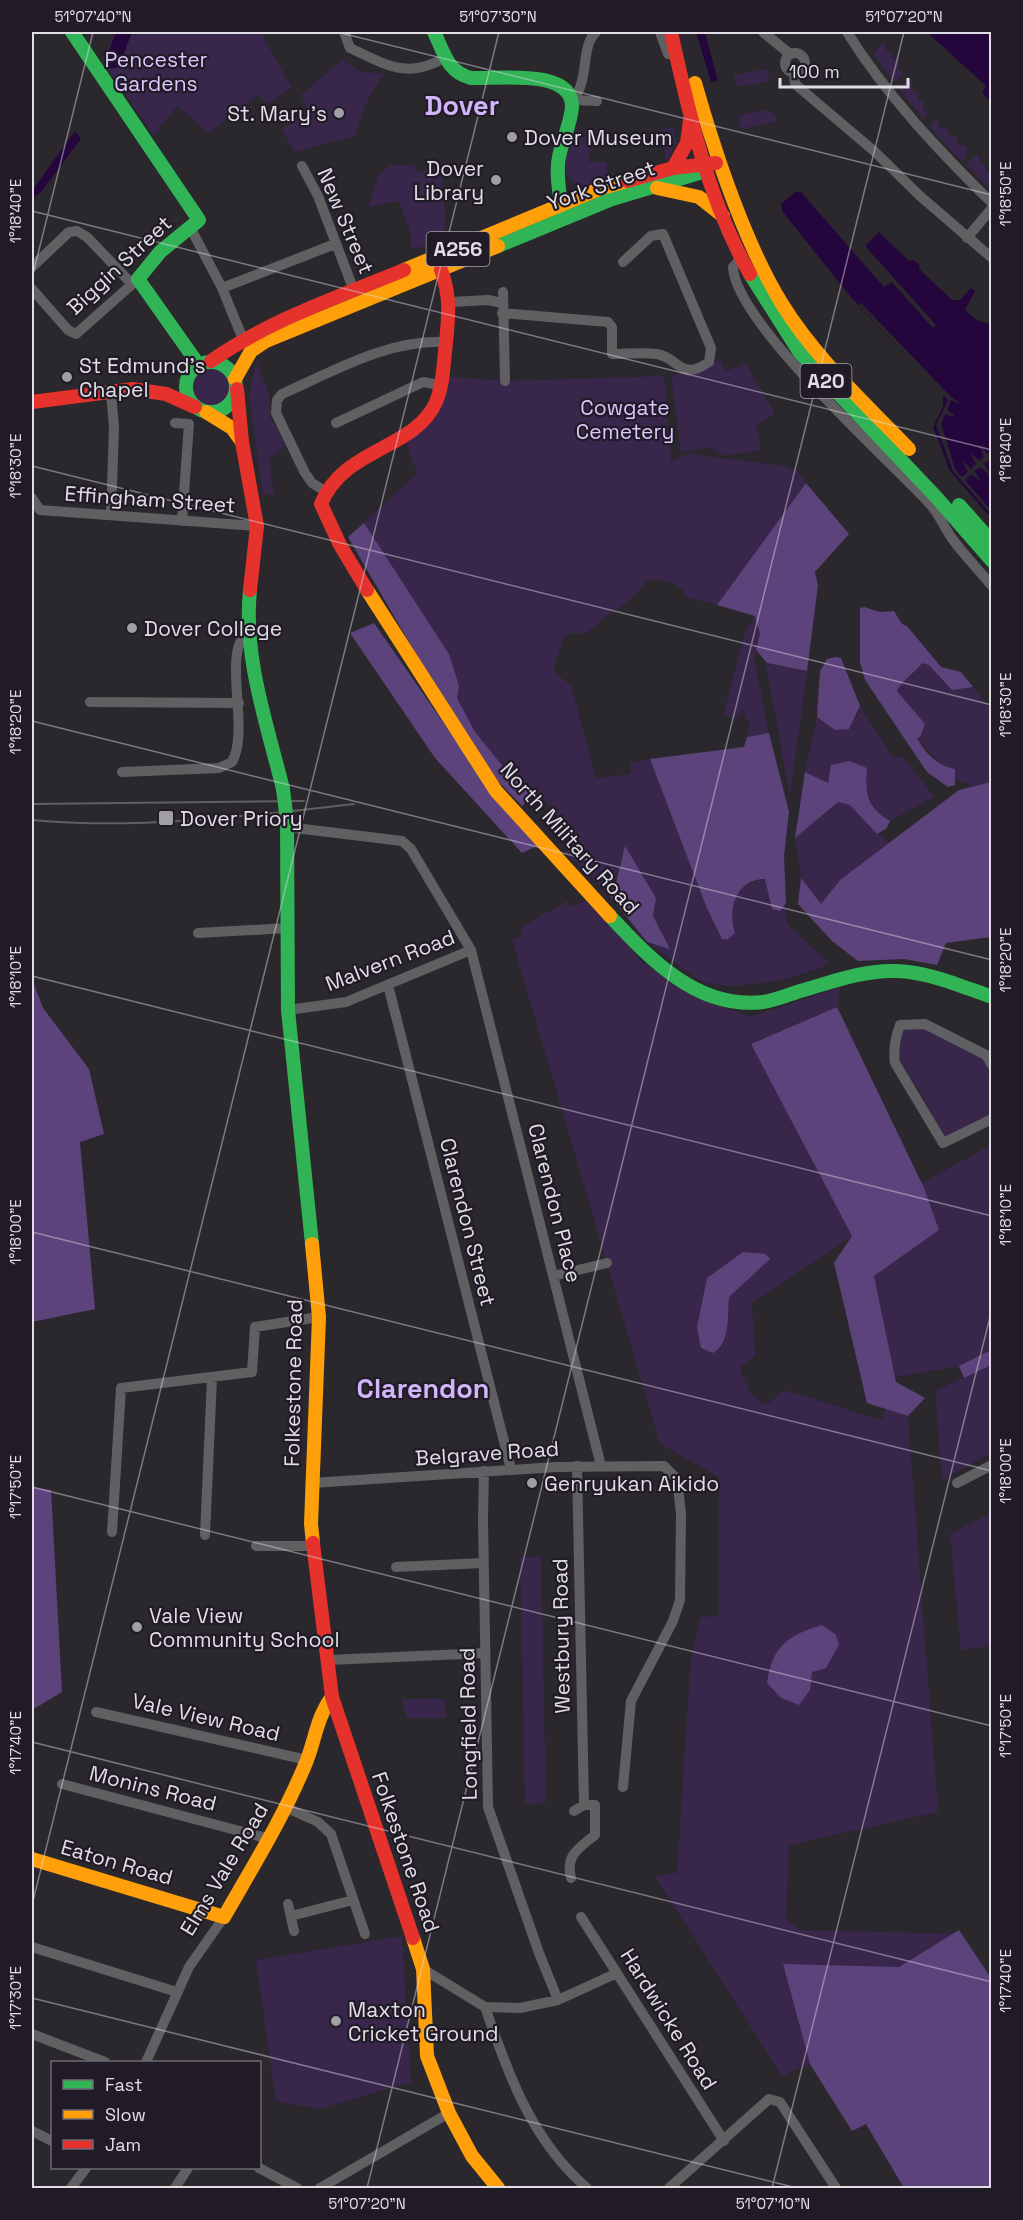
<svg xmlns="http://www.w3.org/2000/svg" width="1023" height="2220" font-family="'Space Grotesk',sans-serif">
  <rect width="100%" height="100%" fill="#2a282d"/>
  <path fill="#38264b" d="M115 32H266L263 37 292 88 266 104 259 94 208 133 177 105 154 136 102 61Z
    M882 43 885 44 887 52 891 50 893 59H899L898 69 904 72 895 83 873 54Z
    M342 60 360 71 383 74 364 107 355 136 295 152 281 129 309 113 301 95Z
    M767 69 770 81 737 87 734 75Z
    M912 79V90L919 92 918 100 923 101V110L929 112 923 119 897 86Z
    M768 110 776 116 775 122 739 129 740 115Z
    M938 119 940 128 946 127 950 136 956 135 958 145 966 146 967 155 964 160H960L930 127 932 122Z
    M674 127 677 143 666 161 661 129Z
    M583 130V137L592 140 588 162H607V183L582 190C557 175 566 153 573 131Z
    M978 154 980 163H985V171L991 172V190L968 167 967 163Z
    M391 165H414L417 172 440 167 446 216 443 239 424 247 411 248V235L399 201 368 207 378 176Z
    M721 360 726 371 745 363 775 414 756 425 761 450 723 456 710 447 681 452 671 376Z
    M256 362 270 395V417L286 445 269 459 274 494 263 495 249 396Z
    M193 387a19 19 0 1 1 38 0a19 19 0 1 1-38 0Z
    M664 376 671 461 688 454 785 466 797 471 806 483 717 605 685 597 683 589C672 582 659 578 647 580L638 593 584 634 572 633 564 637 554 664 556 674 571 685 596 778 630 774 631 763 650 759 706 906 731 921C734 882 747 882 782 876L787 924 829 963C806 978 725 994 700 980 682 969 665 954 647 942L669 948 653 916 656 898 625 847 610 896 565 852 577 839 536 790 514 780 475 732 457 698 459 686 364 523 417 473 405 440C438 424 442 411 449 377L507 381Z
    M755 616 760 634 754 657 769 733 747 737 750 727 742 707 738 719 723 716 745 631Z
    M922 663 929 665 952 690 973 687 991 709V782L974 786 956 780 955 769 943 767 917 738 925 724 897 691 899 685Z
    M766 664 807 671 790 796Z
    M860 706 894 759 903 756 934 797 890 821 874 811 866 787 829 785 805 772 817 717 835 730 858 716Z
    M838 802 850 804 889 843 840 880 821 905 801 878 795 838Z
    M588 899 643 963 702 999 750 1017 841 987 837 1007 751 1044 852 1236 752 1303 755 1355 740 1368 749 1391 765 1406 784 1390 882 1420 886 1407 908 1416 938 1812 789 1845 786 1919 801 1930 962 1934 899 1967 783 1965 810 2064 782 2076 655 1876 677 1873 691 1655 701 1617 719 1616V1477L660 1444 512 940 523 934 520 928 567 901 570 907Z
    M924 1028 982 1055 988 1064 991 1115 944 1138 935 1127 937 1123 916 1085C896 1077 895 1046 903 1029Z
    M991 1145V1350L959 1366 895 1377 874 1276 939 1230 922 1183Z
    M991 1365V1453L942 1480 935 1391Z
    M991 1513V1646L961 1650 950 1534Z
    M541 1556 546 1803 525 1804 520 1558Z
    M402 1699H445L446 1718H406Z
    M402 1936 411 2082 319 2109 276 2101 256 1960Z"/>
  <path fill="#5d437b" d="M806 483 849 534 815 572 818 585 807 671 767 663 756 650 760 634 755 616 717 605Z
    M364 523 449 654 459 686 457 698 475 732 514 780 535 790 522 806 488 771 431 680 348 537Z
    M864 607 880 612 894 611 902 624 907 626 941 667 961 672 973 687 952 690 929 665 922 663C916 671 899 684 897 691L925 724 920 737 917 738C924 752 939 767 955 769V785L948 787 927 772 865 680 860 662V608Z
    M374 623 488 787 539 845 522 853 435 758 350 633Z
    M835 657 841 658 860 706 849 729 835 730 817 717 820 671 827 659Z
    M769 733 789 812 784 856 786 903 780 911 772 909 765 879C736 879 727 909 735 933L728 939H722L706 906 650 759 744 747 747 737Z
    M849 761 867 768C865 794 867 807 890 821L886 829 877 834 850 805 838 802 795 838 805 772 828 783 831 765Z
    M991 782V937L946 943 937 965 904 959 858 961 832 941 798 904 801 878 821 904 840 880 959 790Z
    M625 846 656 898 653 916 670 949 647 942 610 896 616 882Z
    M32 979 43 1008 89 1069 104 1134 80 1142 95 1309 32 1322Z
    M837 1007 924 1188 939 1230 874 1276 896 1382 925 1398 908 1416 867 1403 834 1263 852 1236 751 1044Z
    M743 1252 766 1254 770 1259 729 1297C727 1317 731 1342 713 1353L701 1348 697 1327 707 1278Z
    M991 1350V1365L964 1378 959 1366Z
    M32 1487 51 1490 62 1692 32 1710Z
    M822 1625 836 1635 839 1645 826 1668 812 1672 810 1690 799 1705 781 1698 767 1683C773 1645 787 1636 822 1625Z
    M959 1930 991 1978V2188H904L866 2124 852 2131 810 2064 783 1964 899 1967Z"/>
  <path fill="#25063c" d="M696 32H705L718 81 711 82Z
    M930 32H991V102L982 93 986 86 931 36Z
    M75 131 81 139 41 192 32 199V191Z
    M795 192H801L884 287 892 282 933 328 936 325 865 246 879 232 909 261 914 260 920 266 919 269 952 300H960L971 288 975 291 965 310 976 320 991 324V518L950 471 933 427 943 407V394L850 296 782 211 781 204Z"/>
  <path fill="#2a282d" d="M861 303 952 398 963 405 951 400 947 410 956 417 945 414 941 424 955 469 962 477 968 472 962 460 971 469 976 464 970 452 979 461 984 457 979 445 988 454 991 451V459L984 464 990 475 980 467 974 471 982 482 971 474 965 480 991 510V514L953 471 936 425 948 400 859 305Z"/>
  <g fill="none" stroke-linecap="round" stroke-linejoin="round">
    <path stroke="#25063c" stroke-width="15" d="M113 61 124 32"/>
    <path stroke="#605f62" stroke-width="10" d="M344 32 350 48C387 65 407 80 446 57
      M660 32 668 54
      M763 32 790 54
      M847 32C886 95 939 151 992 203
      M785 63a10 10 0 1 1 20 0a10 10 0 1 1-20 0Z
      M794 72 795 84 874 151 920 196 992 258
      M573 100C590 79 580 47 596 32
      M573 100 597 101
      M302 166 318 196 356 296
      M190 227 222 288 243 339
      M967 238 992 208
      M741 258 733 267C735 322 886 457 928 502 938 512 943 525 951 537 963 554 978 569 992 586
      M32 267 69 232 77 231 87 237 132 284
      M222 288 335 244
      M32 289 68 330 76 334 138 279
      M503 292 505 381
      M452 302 488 300 502 303
      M502 313 608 322 612 327V354C626 354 643 352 657 354 680 358 680 382 709 362L711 348 663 234 651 236 623 262
      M175 423 189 424 182 521
      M336 423 423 382 440 385
      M325 491 312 483 305 473 276 413 277 400 282 394C334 371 388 339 447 342
      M32 498 40 510 257 526
      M111 515 114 427 111 393
      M90 702 239 703
      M122 772 219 768 232 762C251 729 220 648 249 632
      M287 827 402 841 411 849 471 950 601 1466
      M198 933 288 928
      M388 985 511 1469
      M288 1010 346 1002 471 950
      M992 1065 986 1055 925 1024 900 1025C895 1038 893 1049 895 1063L943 1143 992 1119
      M553 1276 607 1263
      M577 1466 584 1805
      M484 1471 483 1520 488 1807 539 1953 558 2000
      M312 1483 556 1467 664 1466 677 1479 681 1513 680 1600 673 1621 631 1701 623 1787
      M957 1483 992 1465
      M112 1532 121 1388 252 1372 255 1327 319 1317
      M205 1535 212 1378
      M256 1546H313
      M396 1567 483 1563
      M329 1660 485 1653
      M96 1712 307 1760
      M62 1784 270 1839
      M285 1807 318 1822 331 1834 365 1934
      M571 1878C565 1855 579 1848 595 1835V1805H584L574 1811
      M288 1904 294 1931
      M291 1916 353 1900
      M581 1917 724 2141
      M32 1947 177 1992
      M423 1969 485 2007 520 2008 558 2000 617 1973
      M485 2007C508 2074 532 2141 587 2188
      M32 2034 105 2062
      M146 2062 189 1967 224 1917
      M32 2131 52 2141
      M259 2168 297 2188
      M71 2188 86 2168
      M175 2188 188 2168
      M320 2188 449 2113
      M669 2188 769 2099 780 2102 836 2188"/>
    <path stroke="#30b455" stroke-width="14" d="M72 32 199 220 160 252 138 279 198 364
      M434 32C444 52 447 72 471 78 497 79 573 68 572 107 571 123 562 141 559 157 555 175 561 198 562 217
      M498 246 612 199 706 171
      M750 274 800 353 937 498 992 561
      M186 387a25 25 0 1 1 50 0a25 25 0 1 1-50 0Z
      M959 505 992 542
      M250 590C243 657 267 724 283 789
      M287 821 288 1010 312 1244
      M610 916C650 959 698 1010 763 1002 777 1000 792 993 807 989 835 981 865 970 896 971 929 972 961 986 992 997"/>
    <path stroke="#ff9f0a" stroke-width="14" d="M695 83C715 153 744 242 782 304 816 359 865 403 909 449
      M657 188 699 197 723 216
      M404 270 602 188 627 181
      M235 379 251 351 266 341 498 246
      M206 412 232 428 242 442
      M367 590 496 791 610 916
      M312 1244 319 1317 311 1524 313 1543
      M32 1859 224 1917C252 1868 283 1818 305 1765 315 1742 316 1718 332 1697
      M413 1938 423 1969 427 2056 449 2113 472 2156 498 2188"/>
    <path stroke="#e5322d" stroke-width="14" d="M671 32C689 114 708 200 750 274
      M673 168 687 143 690 120
      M627 181 673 168 716 163
      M211 361C270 320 338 297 404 270
      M237 389 242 442 257 526 250 590
      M32 402 133 389 166 394 195 407
      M367 590 340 545 321 504C344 447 415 450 436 402 443 386 443 369 445 352 448 322 452 299 441 270
      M313 1543 332 1697 413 1938"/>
    <path stroke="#615f63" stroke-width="2" d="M32 804 304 801
      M32 820C139 830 247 816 354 804"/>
    <path stroke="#30b455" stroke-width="14" d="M283 789 287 821"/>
  </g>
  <path fill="none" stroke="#e1dee6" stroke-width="1.5" stroke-opacity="0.45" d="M337 32 992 195M32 211 992 450M32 278 93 32M32 466 992 705M32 721 992 960M32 976 992 1216M32 1232 992 1471M32 1487 992 1726M32 1742 992 1982M32 1905 499 32M32 1998 797 2188M367 2188 904 32M772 2188 992 1309"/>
  <g fill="#a19ea5" stroke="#201b26" stroke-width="2">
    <circle cx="339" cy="113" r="6"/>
    <circle cx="512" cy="137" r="6"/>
    <circle cx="496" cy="180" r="6"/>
    <circle cx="67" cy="377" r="6"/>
    <circle cx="132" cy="628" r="6"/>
    <rect x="158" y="810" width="16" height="16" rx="3"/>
    <circle cx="532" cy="1483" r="6"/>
    <circle cx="137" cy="1627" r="6"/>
    <circle cx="336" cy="2021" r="6"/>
  </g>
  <g text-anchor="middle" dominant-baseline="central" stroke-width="4.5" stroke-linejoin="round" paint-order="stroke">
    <g fill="#201b26" stroke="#a7a4ac" stroke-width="1.5">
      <rect x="426.5" y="232" width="63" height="34" rx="4.5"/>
      <rect x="800.5" y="364" width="51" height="34" rx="4.5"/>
    </g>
    <g font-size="20" font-weight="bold" fill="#e1dee6">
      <text x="458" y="249">A256</text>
      <text x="826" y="381">A20</text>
    </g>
    <g font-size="21" fill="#dec6fe" stroke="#201b26">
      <text x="156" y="59">Pencester<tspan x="156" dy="24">Gardens</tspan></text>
      <text x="625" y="407">Cowgate<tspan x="625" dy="24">Cemetery</tspan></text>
    </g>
    <g font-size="21" fill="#e1dee6" stroke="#201b26" text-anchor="start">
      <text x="327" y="113" text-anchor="end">St. Mary's</text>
      <text x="524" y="137">Dover Museum</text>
      <text x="484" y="168" text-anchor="end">Dover<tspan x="484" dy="24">Library</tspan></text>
      <text x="79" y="365">St Edmund's<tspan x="79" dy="24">Chapel</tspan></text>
      <text x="144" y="628">Dover College</text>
      <text x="180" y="818">Dover Priory</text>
      <text x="544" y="1483">Genryukan Aikido</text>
      <text x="149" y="1615">Vale View<tspan x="149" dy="24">Community School</tspan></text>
      <text x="348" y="2009">Maxton<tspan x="348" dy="24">Cricket Ground</tspan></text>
    </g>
    <g font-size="21" fill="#e1dee6" stroke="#201b26">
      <text transform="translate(601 185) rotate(-19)">York Street</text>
      <text transform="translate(346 221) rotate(67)">New Street</text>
      <text transform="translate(119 265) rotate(-43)">Biggin Street</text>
      <text transform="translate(150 499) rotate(4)">Effingham Street</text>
      <text transform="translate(570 838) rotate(48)">North Military Road</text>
      <text transform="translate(390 960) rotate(-21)">Malvern Road</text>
      <text transform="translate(555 1203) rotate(76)">Clarendon Place</text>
      <text transform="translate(468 1222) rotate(76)">Clarendon Street</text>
      <text transform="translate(293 1383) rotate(-89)">Folkestone Road</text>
      <text transform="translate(487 1453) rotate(-4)">Belgrave Road</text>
      <text transform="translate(561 1636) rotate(-91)">Westbury Road</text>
      <text transform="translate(206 1717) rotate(13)">Vale View Road</text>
      <text transform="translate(468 1724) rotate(-91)">Longfield Road</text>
      <text transform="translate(153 1788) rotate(14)">Monins Road</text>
      <text transform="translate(406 1852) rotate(71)">Folkestone Road</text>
      <text transform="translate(117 1862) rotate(16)">Eaton Road</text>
      <text transform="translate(224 1869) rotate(-59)">Elms Vale Road</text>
      <text transform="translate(669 2019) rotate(58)">Hardwicke Road</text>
    </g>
    <g font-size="27" font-weight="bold" fill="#d2b4f8" stroke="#201b26">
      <text x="462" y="105">Dover</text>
      <text x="423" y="1388">Clarendon</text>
    </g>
  </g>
  <rect width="1023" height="2220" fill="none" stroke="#201b26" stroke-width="66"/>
  <rect x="51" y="2061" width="210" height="108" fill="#201b26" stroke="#6d6973" stroke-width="1.5"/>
  <rect x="63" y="2080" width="30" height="9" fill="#30b455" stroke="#6d6973" stroke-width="1.5"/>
  <text x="105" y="2091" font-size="18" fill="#e1dee6">Fast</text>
  <rect x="63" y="2110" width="30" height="9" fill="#ff9f0a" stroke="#6d6973" stroke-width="1.5"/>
  <text x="105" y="2121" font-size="18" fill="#e1dee6">Slow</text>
  <rect x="63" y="2140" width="30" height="9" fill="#e5322d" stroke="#6d6973" stroke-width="1.5"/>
  <text x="105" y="2151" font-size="18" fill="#e1dee6">Jam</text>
  <path d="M780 78v9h128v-9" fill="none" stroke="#e1dee6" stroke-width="3"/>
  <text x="789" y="78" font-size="18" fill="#e1dee6" stroke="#201b26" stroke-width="4.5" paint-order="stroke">100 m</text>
  <rect x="33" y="33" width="957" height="2154" fill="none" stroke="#e1dee6" stroke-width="2"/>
  <g font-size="15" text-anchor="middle" fill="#e1dee6">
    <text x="93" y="22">51°07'40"N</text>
    <text x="498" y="22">51°07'30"N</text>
    <text x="904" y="22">51°07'20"N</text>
    <text transform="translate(1006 194) rotate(-90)" y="5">1°18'50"E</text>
    <text transform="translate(16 211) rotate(-90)" y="5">1°18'40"E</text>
    <text transform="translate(1006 450) rotate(-90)" y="5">1°18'40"E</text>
    <text transform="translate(16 466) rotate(-90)" y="5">1°18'30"E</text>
    <text transform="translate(1006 705) rotate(-90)" y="5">1°18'30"E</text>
    <text transform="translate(16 722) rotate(-90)" y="5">1°18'20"E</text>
    <text transform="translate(1006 960) rotate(-90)" y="5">1°18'20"E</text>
    <text transform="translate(16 977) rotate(-90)" y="5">1°18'10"E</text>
    <text transform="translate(1006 1215) rotate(-90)" y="5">1°18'10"E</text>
    <text transform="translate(16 1232) rotate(-90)" y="5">1°18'00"E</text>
    <text transform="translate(1006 1471) rotate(-90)" y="5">1°18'00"E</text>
    <text transform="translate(16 1487) rotate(-90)" y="5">1°17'50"E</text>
    <text transform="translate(1006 1726) rotate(-90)" y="5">1°17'50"E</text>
    <text transform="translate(16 1743) rotate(-90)" y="5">1°17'40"E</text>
    <text transform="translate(1006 1981) rotate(-90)" y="5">1°17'40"E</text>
    <text transform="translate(16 1998) rotate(-90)" y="5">1°17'30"E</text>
    <text x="367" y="2209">51°07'20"N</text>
    <text x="773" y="2209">51°07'10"N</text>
  </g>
</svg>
